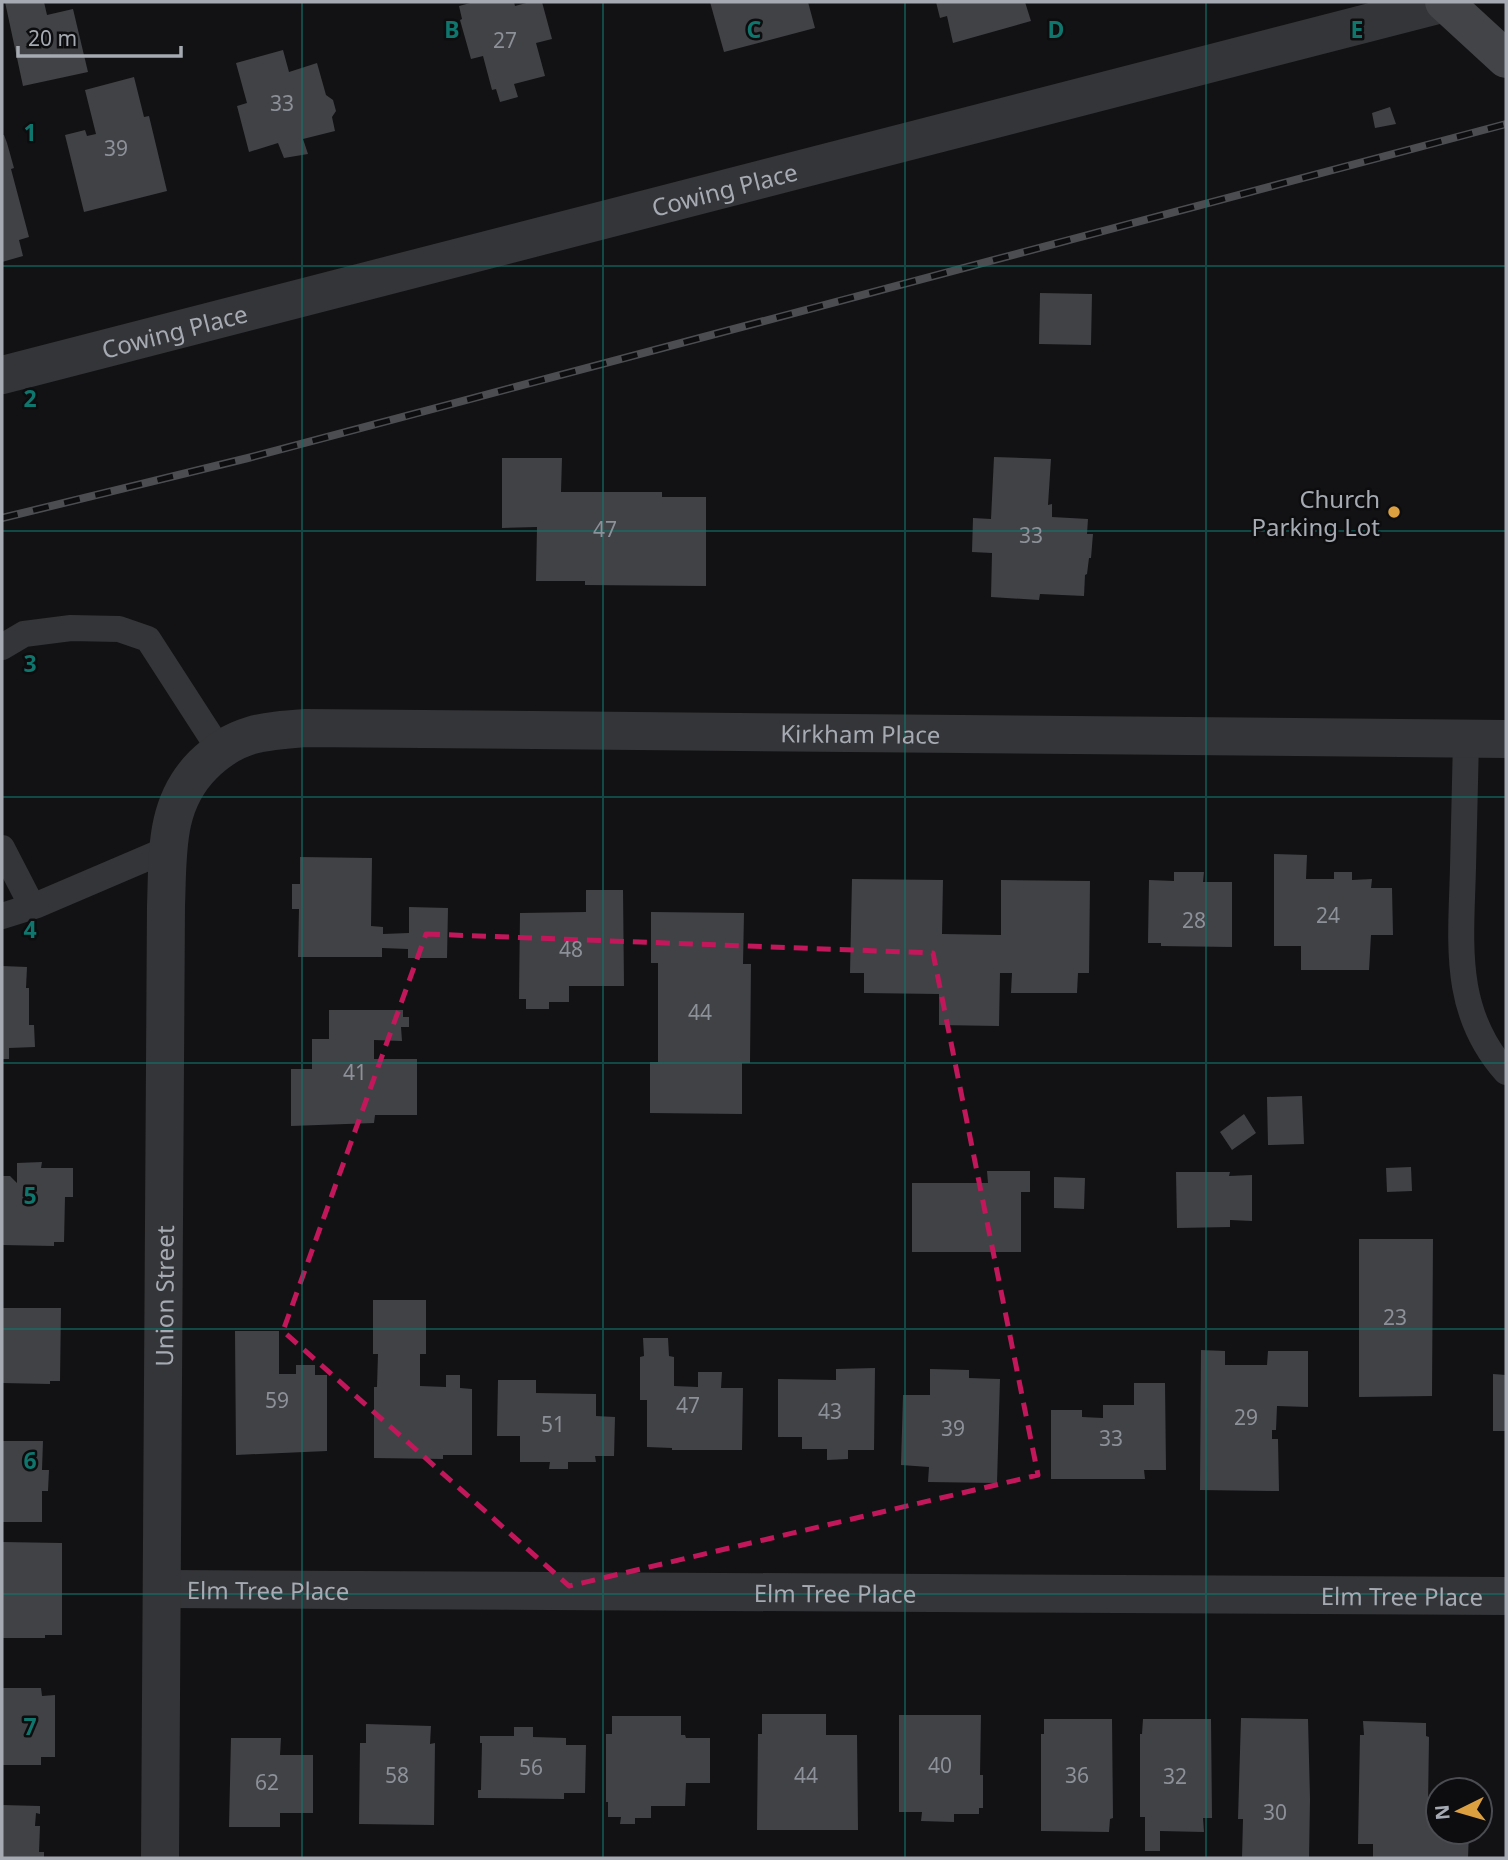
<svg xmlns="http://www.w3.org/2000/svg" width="1508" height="1860" font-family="'Noto Sans',sans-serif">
  <rect width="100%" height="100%" fill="#121214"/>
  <path fill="#414246" d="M5 2H44L47 15 73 9 88 72 23 86Z
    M474 2H514L515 6 530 2H542L552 39 536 43 545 76 514 84 518 97 500 102 496 89 492 90 483 56 471 59 460 20 462 19 459 6Z
    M710 2H808L815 28 724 52Z
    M936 2H1025L1031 21 953 43 947 16 940 18Z
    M283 50 289 72 317 63 326 95 333 100 336 111 332 117 335 131 303 139 308 154 284 158 278 143 249 152 237 106 247 103 236 63Z
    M134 77 144 117 149 116 167 191 84 212 65 135 85 130 87 136 96 134 85 90Z
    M1390 107 1396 124 1375 128 1372 113Z
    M2 135H4L7 143 14 168 11 169 29 237 19 240 23 256 2 262Z
    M1040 293 1092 294 1091 345 1039 344Z
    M994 457 1051 459 1048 505 1052 504V517L1088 519 1087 534H1093L1091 558H1089L1087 574 1085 575 1084 596 1040 594 1039 600 991 597 992 553 972 552 973 518 991 519Z
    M502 458H562L561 492H662V497H706V586L585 585V581H536L537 527 502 528Z
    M1274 854 1307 855 1306 879H1334V872H1352V880L1372 879 1371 888H1392L1393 935H1371L1369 970H1301V946H1274Z
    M300 857 372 858 371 926 383 927V934L409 933V907L448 908 447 958H408V949L382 948V957H298L299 909H292V884H300Z
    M1174 872H1204L1203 882H1232V947L1161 946V943H1148L1149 880 1174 881Z
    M852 879 943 880 942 934 1001 935V880L1090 881 1089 973H1078L1077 993H1011L1012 973H1000L999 1026 939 1025V994L864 993V973H850Z
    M586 890H623L624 986H569V1002H549V1009H526V999H519L520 913 586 912Z
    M651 912 744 913 743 964H751L750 1063H742V1114L650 1113V1062H658V963H651Z
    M2 966 27 967 26 988H29V1025H34L35 1047 9 1048V1059H2Z
    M329 1010H403V1017H409V1027H401L402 1041 374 1040V1059H417V1115H375L374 1123 291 1126V1069H312V1039H329Z
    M1302 1096 1304 1144 1268 1145 1267 1097Z
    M1244 1114 1256 1133 1232 1150 1220 1132Z
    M42 1162 41 1168H73V1197H65L64 1242H54V1246L2 1245V1176H10L17 1183V1163Z
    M1411 1167 1412 1191 1387 1192 1386 1168Z
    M987 1171H1030V1192H1021V1252H912V1183H988Z
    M1176 1172H1230L1229 1176 1252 1175V1221L1230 1220V1227L1177 1228Z
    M1054 1177 1085 1178 1084 1209 1054 1208Z
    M1359 1239H1433L1432 1396 1359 1397Z
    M373 1300H426V1354H420V1386L446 1387V1375H460V1388L472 1389V1455H443V1459L374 1458V1387H377L378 1354H373Z
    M2 1308H61L60 1381H50V1384L2 1383Z
    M235 1331H279V1374H296V1365H315V1375H327V1451L236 1455Z
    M643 1338H668L669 1356 674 1357V1386L698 1387V1372H722L721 1388H743L742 1450H672V1448L647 1447V1400H640V1357L644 1356Z
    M1201 1350 1225 1351V1365H1267L1268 1351H1308V1407L1277 1406 1276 1430H1272V1439H1278L1279 1491 1200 1490Z
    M875 1368 874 1450H848V1459L827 1460V1449H802V1437H778V1379L836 1380V1369Z
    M930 1369 969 1370V1378L1000 1379 997 1483 928 1482 929 1467 901 1465 903 1395H930Z
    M1493 1374 1506 1375V1431H1493Z
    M498 1380H536V1393L596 1394V1416L615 1417 614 1456H595L596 1462H568V1469H549L550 1462H520V1436H497Z
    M1134 1383H1165L1166 1470H1144L1145 1479H1051V1410H1082V1417L1103 1418V1405H1134Z
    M2 1441H43L42 1470H49L48 1491H42V1522H2Z
    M2 1542 62 1543V1635H45V1638H2Z
    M2 1688H41L42 1696 55 1695V1757H41V1765H2Z
    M762 1714H826V1735H857L858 1830H757L758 1734H762Z
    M899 1715H981L980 1775H983V1808H979V1814H954V1822L921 1821 922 1812H899Z
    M612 1716H681V1735H685L686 1738H710V1783H686L685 1806H651V1818H635V1824H620L621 1817H608V1802H606V1734H612Z
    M1241 1718 1308 1719 1310 1799 1309 1858H1242L1243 1819H1238Z
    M1044 1719H1112L1113 1818 1110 1819 1109 1832 1041 1831V1734H1044Z
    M1143 1719H1211L1212 1818H1203L1204 1832 1160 1831V1851H1145V1817H1140V1734H1142Z
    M1363 1721 1426 1723V1736L1429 1737 1428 1806H1438V1832H1469L1468 1858H1373V1844H1358L1360 1735H1364Z
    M366 1724 431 1726 430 1744 435 1743 434 1825 359 1824 360 1743H366Z
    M514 1727H533V1737L566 1738V1745H586L585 1793H564V1799L478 1798V1790H481L482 1743H480V1736H514Z
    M231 1738H281L280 1755H313V1813H280V1827H229Z
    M2 1805 40 1806V1814L36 1813 35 1826H40L39 1852H44V1858H2Z"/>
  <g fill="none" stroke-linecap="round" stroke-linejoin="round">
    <path stroke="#343538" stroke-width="26" d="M2 647 24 634 71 628 119 629 148 639 219 749
      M1466 739C1465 782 1464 825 1463 868 1461 944 1452 1011 1506 1072
      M2 848 32 906
      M2 916 37 905 168 849"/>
    <g stroke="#343538" stroke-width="38">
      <path id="s1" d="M2 375 1445 3"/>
      <path id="s2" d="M163 1589 1506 1596"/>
      <path id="s3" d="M160 1858 166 906C168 854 164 804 203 765 235 733 263 731 306 728L1506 739"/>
    </g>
    <path stroke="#424448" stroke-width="38" d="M1444 2 1506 59"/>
    <defs>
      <path id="rail" d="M2 518 248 458 1506 124"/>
    </defs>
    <use href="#rail" stroke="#4b4d51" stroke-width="8"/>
    <use href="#rail" stroke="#0d0d0f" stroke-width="5" stroke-dasharray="16" stroke-linecap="butt"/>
  </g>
  <path fill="none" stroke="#c2185b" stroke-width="5" stroke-dasharray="14 9" stroke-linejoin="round" d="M426 934 933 953 1038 1475 569 1586 283 1331Z"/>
  <path fill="none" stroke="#0f766e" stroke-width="2" stroke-opacity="0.55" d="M302 2V1858M603 2V1858M905 2V1858M1206 2V1858M2 266H1506M2 531H1506M2 797H1506M2 1063H1506M2 1329H1506M2 1594H1506"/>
  <circle fill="#dda041" stroke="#0d0d0f" stroke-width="2.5" cx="1394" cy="512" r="7"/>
  <g text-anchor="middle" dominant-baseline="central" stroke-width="5" stroke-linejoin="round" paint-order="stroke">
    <g font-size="21" fill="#8c9098">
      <text x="505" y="40">27</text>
      <text x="282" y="103">33</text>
      <text x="116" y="148">39</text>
      <text x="605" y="529">47</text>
      <text x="1031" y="535">33</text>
      <text x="1328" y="915">24</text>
      <text x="1194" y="920">28</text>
      <text x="571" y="949">48</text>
      <text x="700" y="1012">44</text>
      <text x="355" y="1072">41</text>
      <text x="1395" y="1317">23</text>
      <text x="277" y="1400">59</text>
      <text x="688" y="1405">47</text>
      <text x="830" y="1411">43</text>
      <text x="1246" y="1417">29</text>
      <text x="553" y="1424">51</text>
      <text x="953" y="1428">39</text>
      <text x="1111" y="1438">33</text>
      <text x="940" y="1765">40</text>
      <text x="531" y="1767">56</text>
      <text x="397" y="1775">58</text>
      <text x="806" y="1775">44</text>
      <text x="1077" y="1775">36</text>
      <text x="1175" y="1776">32</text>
      <text x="267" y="1782">62</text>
      <text x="1275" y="1812">30</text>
    </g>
    <g font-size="24" fill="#a5aab3" stroke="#0d0d0f">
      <text stroke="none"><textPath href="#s1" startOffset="746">Cowing Place</textPath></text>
      <text stroke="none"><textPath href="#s1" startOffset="178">Cowing Place</textPath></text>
      <text stroke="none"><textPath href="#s3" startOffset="1769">Kirkham Place</textPath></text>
      <text stroke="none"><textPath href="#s3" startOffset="562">Union Street</textPath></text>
      <text stroke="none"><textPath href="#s2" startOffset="105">Elm Tree Place</textPath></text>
      <text stroke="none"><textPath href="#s2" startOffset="672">Elm Tree Place</textPath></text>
      <text stroke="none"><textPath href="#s2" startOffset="1239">Elm Tree Place</textPath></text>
    </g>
    <g font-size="24" fill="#a5aab3" stroke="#0d0d0f" text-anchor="end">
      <text x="1380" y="498">Church<tspan x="1380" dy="28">Parking Lot</tspan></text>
    </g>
  </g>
  <g font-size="23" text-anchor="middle" font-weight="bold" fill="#0f766e" stroke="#0d0d0f" stroke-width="5" stroke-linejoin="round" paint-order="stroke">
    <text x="452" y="38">B</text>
    <text x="754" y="38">C</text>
    <text x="1056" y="38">D</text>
    <text x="1357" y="38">E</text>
    <text x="30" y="141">1</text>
    <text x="30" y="407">2</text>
    <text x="30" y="672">3</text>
    <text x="30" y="938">4</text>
    <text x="30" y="1204">5</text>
    <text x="30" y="1469">6</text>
    <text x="30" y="1735">7</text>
  </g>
  <rect width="1508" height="1860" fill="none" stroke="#a5aab3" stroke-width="7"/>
  <g transform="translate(1459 1811) rotate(265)"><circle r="33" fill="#0d0d0f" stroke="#4a4c51" stroke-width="2"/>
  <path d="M0-5L12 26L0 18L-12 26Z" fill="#dda041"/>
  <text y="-10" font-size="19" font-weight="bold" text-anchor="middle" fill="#a5aab3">N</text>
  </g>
  <path d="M18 46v10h163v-10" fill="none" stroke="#a5aab3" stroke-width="3.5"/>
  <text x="28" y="46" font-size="21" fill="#a5aab3" stroke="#0d0d0f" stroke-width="5" paint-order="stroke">20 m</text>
</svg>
